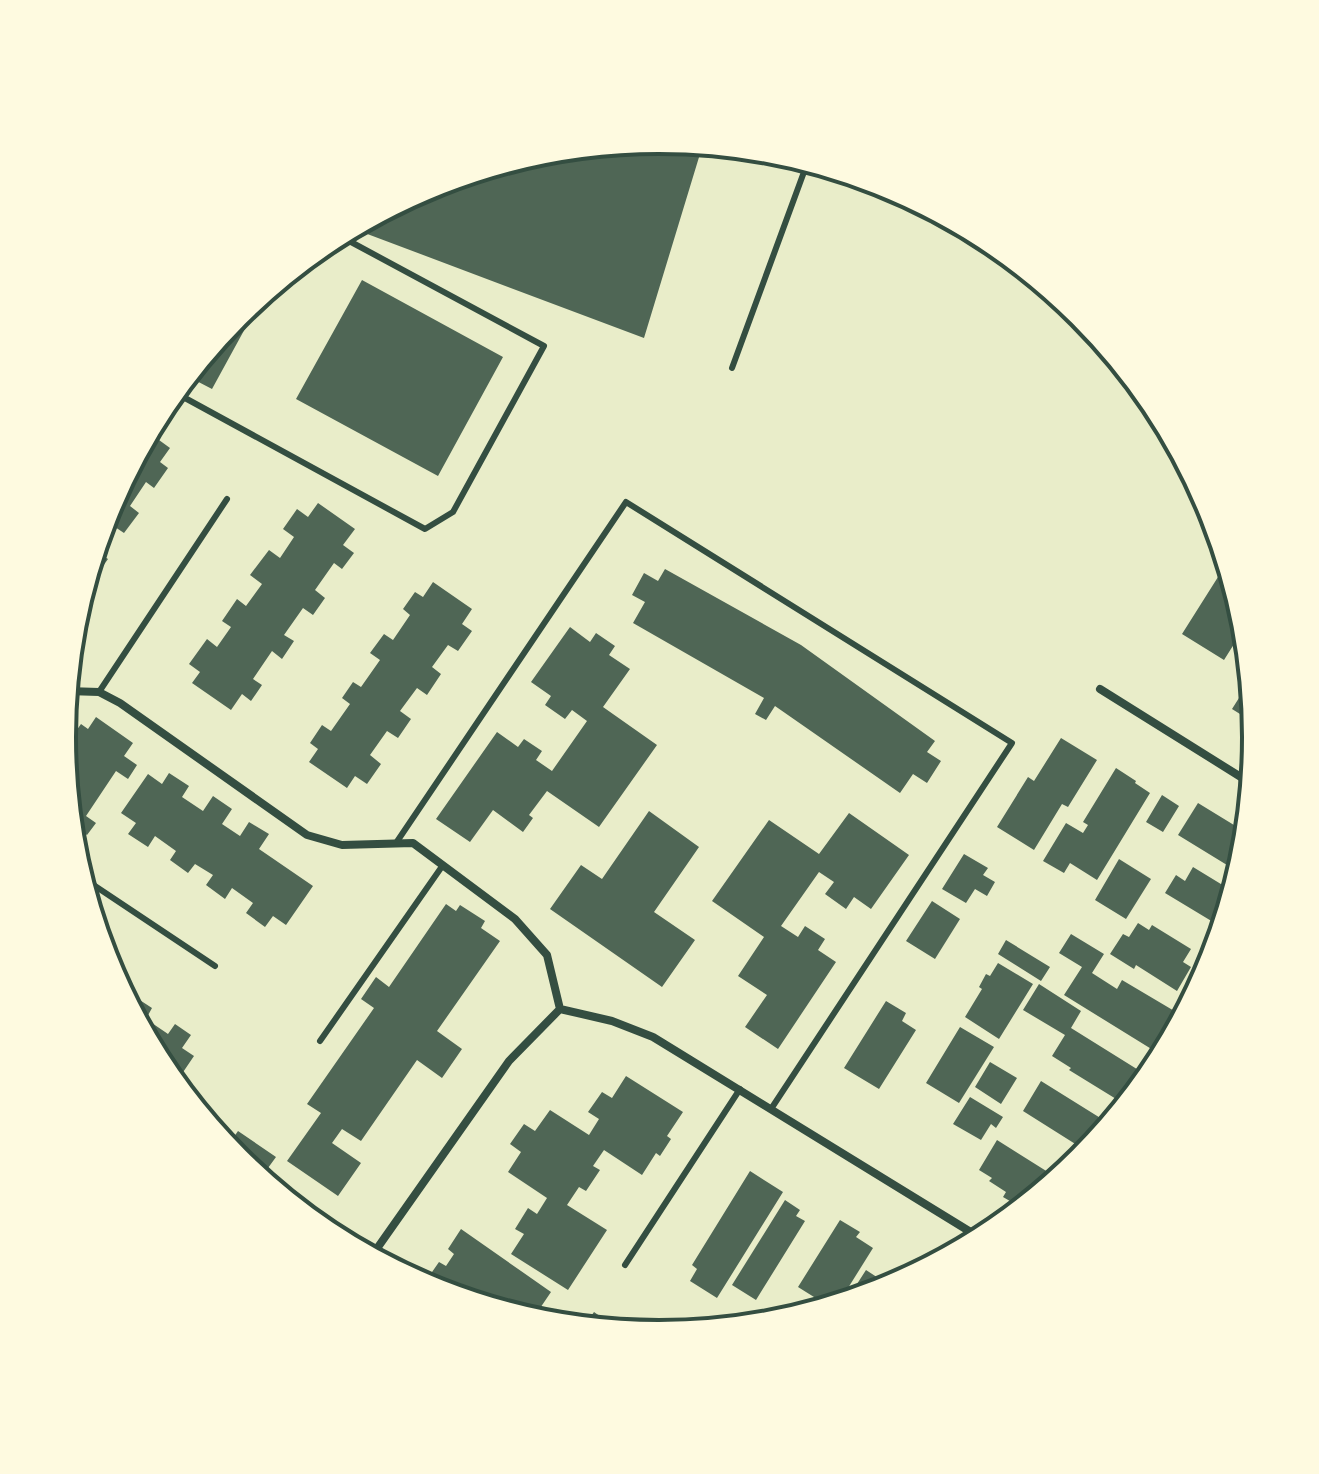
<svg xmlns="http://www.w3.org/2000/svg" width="1319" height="1474" font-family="'PT Sans',sans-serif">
  <rect width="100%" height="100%" fill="#e9edc9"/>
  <path fill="#4f6655" d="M660 140 703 144 644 338 362 232 353 226 431 185 543 151Z
    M362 280 503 357 438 476 296 399Z
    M234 318 247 325 212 389 187 376Z
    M148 432 170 448 160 462 168 468 154 488 146 482 130 506 139 513 124 533 115 527 97 552 108 559 96 576 88 571 108 508Z
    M318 503 355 529 343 545 354 553 342 569 334 563 315 590 325 598 313 615 303 608 284 635 294 641 282 659 272 651 253 679 262 685 251 701 242 694 231 710 192 683 200 672 189 664 207 639 217 647 231 627 222 621 237 599 246 606 262 584 250 575 269 550 280 558 294 537 283 529 297 509 308 517Z
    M665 569 801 645 935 741 927 752 941 761 927 783 913 774 900 793 775 706 766 720 755 714 764 698 633 623 645 602 632 595 644 573 658 581Z
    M1218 577 1236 588 1246 625 1224 660 1182 634Z
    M433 582 472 609 462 624 472 631 458 651 448 645 432 667 441 674 427 695 417 688 400 711 411 719 398 738 387 731 370 755 381 764 367 784 355 776 347 788 309 762 318 749 310 743 322 725 331 731 350 704 342 698 353 682 361 687 380 660 370 653 384 634 393 640 410 615 403 609 415 592 423 597Z
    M570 627 590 642 596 633 615 646 609 655 630 669 603 707 657 745 599 827 547 791 529 815 533 818 523 832 493 810 470 842 436 819 497 732 518 747 524 739 542 751 536 760 552 771 587 721 572 710 565 719 545 705 551 696 531 682Z
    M1251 679 1256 724 1232 709Z
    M96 717 133 743 124 756 137 765 128 779 116 771 86 816 96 823 87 835 75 827 71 833 65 763 75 749 67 744 81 724 88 729Z
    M1061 738 1097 760 1068 807 1062 804 1034 850 997 827 1028 777 1034 781Z
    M1116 768 1136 781 1135 783 1150 793 1097 880 1070 863 1064 873 1043 861 1066 823 1083 833 1088 825 1083 822Z
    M169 773 189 786 182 797 203 811 213 796 232 809 222 824 240 836 249 822 269 834 259 849 313 886 286 925 273 916 265 927 246 913 253 903 232 888 225 899 206 885 213 875 195 864 188 873 170 860 176 851 155 836 148 847 128 834 136 823 121 813 148 774 162 784Z
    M1162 795 1179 806 1163 832 1146 822Z
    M1198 803 1247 833 1245 854 1240 873 1178 835Z
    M649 811 699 847 654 912 695 940 662 987 550 909 581 865 602 879Z
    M849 813 909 855 871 909 854 897 846 909 825 894 834 882 819 872 781 926 798 937 805 926 825 939 818 950 836 962 778 1049 745 1027 767 995 738 976 764 937 712 901 769 820 819 854Z
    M964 854 988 868 983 875 995 882 987 896 975 889 966 903 942 889Z
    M1119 859 1151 879 1126 919 1095 900Z
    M1193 867 1234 892 1223 928 1165 893 1176 875 1185 881Z
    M932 901 960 919 935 959 906 941Z
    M446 904 456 911 460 905 485 921 481 928 500 941 437 1031 462 1049 442 1078 417 1060 361 1141 342 1129 332 1143 361 1163 338 1196 287 1161 321 1113 307 1104 374 1008 361 999 376 977 389 987Z
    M1138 923 1149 930 1152 925 1191 949 1183 962 1191 967 1177 991 1136 965 1134 969 1110 954 1123 934 1129 937Z
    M1071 934 1104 954 1092 973 1117 989 1122 980 1176 1012 1153 1050 1064 995 1082 967 1059 953Z
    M1006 940 1050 967 1041 981 998 954Z
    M998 963 1033 984 999 1039 965 1017 982 989 979 987 986 974 990 976Z
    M1039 984 1081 1011 1071 1028 1140 1071 1121 1102 1069 1070 1071 1068 1052 1056 1065 1035 1023 1010Z
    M132 995 152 1008 146 1019 168 1034 175 1024 191 1035 182 1048 194 1056 175 1084 162 1069 127 1003Z
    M886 1001 906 1013 902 1021 916 1030 879 1089 844 1068Z
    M960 1027 994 1047 959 1103 926 1083Z
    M990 1062 1017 1078 1001 1104 975 1087Z
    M626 1076 683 1112 667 1136 671 1139 660 1156 656 1153 642 1175 604 1150 593 1166 600 1170 586 1191 579 1187 567 1205 607 1230 568 1290 511 1254 524 1234 515 1229 528 1208 537 1214 547 1198 508 1172 521 1152 510 1144 524 1124 535 1131 550 1110 589 1135 599 1119 588 1112 602 1092 612 1098Z
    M1041 1081 1110 1124 1088 1152 1023 1111Z
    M970 1097 1003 1117 996 1128 991 1124 981 1140 953 1124Z
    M238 1131 276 1157 260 1179 237 1159 227 1147Z
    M997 1140 1059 1179 1027 1205 1024 1203 1020 1207 1003 1197 1006 1192 989 1181 992 1178 979 1170Z
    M750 1171 783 1192 717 1298 690 1281 697 1269 692 1265Z
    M785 1200 800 1210 796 1216 805 1221 756 1300 732 1285Z
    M840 1220 860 1232 856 1237 873 1248 838 1304 830 1307 798 1287Z
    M461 1229 551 1292 532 1320 430 1289 423 1285 439 1262 446 1266 454 1254 448 1249Z
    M866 1270 892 1287 846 1302 848 1298Z
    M594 1312 621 1331 583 1327Z"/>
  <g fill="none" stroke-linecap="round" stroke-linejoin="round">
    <path stroke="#344e41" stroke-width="6" d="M732 368 808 161
      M174 392 425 529 453 512 544 346 338 235
      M99 692 227 499
      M396 843 626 502 1012 743 771 1109
      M80 876 215 966
      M320 1041 443 865
      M625 1265 740 1089"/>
    <path stroke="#344e41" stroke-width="8" d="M1100 689 1252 784
      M67 691 99 692 120 703 307 835 342 845 413 843 515 919 547 955 560 1009
      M560 1009 612 1021 653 1037 982 1239
      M371 1257 509 1061 560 1009"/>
  </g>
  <path d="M0 0H1319V1474H0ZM76 737a583 583 0 1 1 1166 0a583 583 0 1 1-1166 0Z" fill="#fefae0" fill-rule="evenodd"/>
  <path fill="none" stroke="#344e41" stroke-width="4" d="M76 737a583 583 0 1 1 1166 0a583 583 0 1 1-1166 0Z"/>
</svg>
